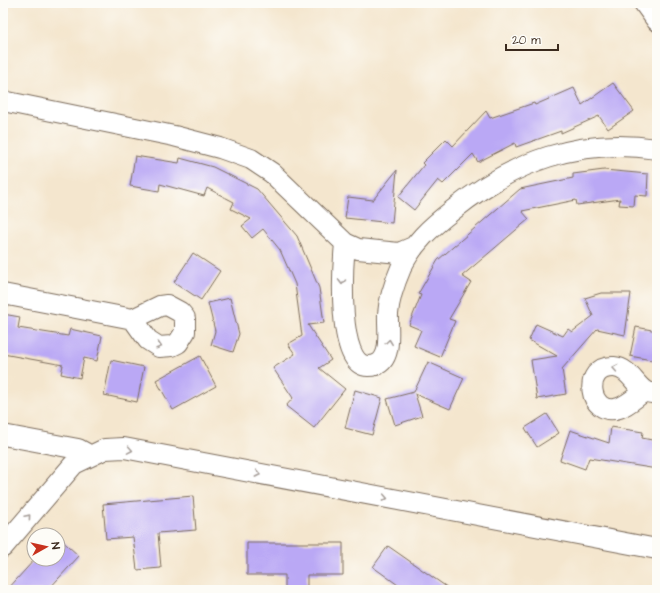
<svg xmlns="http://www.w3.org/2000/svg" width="660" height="593" font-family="'Architects Daughter',sans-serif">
  <rect width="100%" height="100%" fill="#fdfcf7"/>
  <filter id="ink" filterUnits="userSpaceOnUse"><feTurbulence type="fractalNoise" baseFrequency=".025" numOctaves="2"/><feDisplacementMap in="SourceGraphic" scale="8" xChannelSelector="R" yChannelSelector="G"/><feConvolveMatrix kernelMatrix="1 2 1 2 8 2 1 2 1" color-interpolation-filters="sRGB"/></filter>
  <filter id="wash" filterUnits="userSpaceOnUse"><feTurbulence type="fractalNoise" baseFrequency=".012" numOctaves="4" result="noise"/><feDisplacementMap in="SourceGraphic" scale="16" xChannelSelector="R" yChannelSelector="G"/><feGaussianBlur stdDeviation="0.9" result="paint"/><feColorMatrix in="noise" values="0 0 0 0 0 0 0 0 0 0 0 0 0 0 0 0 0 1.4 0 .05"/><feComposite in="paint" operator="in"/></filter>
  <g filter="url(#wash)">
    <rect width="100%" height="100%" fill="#f4e6ce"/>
    <g id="blocks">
      <path fill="#baa8f5" d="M613 83 634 111 608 129 599 116 561 133V131L516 147 515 143 478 162 473 154 443 184 438 180 414 210 398 197 424 165 422 163 446 139 453 146 486 111 490 118 534 103 535 105 574 88 582 105Z
        M135 156 179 163 180 158 213 167 257 189 297 236 319 288 324 323 308 325 331 360 319 368 345 389 314 428 286 406 293 398 273 368 295 354 288 344 302 336 295 284 280 250 263 229 252 238 242 226 251 219 231 209 234 202 207 188 204 196 160 184 159 191 130 186Z
        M397 170 392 223 345 218 348 197 373 200Z
        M604 170 648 174 647 196 635 195 634 206 619 205 620 199 577 205 576 200 522 211 529 219 462 276 471 282 449 319 455 321 440 357 414 346 421 330 409 325 421 295 418 294 438 260 520 189 573 178V174Z
        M193 253 220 271 201 300 174 282Z
        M601 293H631L625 335 597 329 562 369 566 394 537 399 531 360 557 356 529 340 536 324 563 336 568 329 572 332 593 316 585 298Z
        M230 298 239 334 233 352 211 345 215 331 208 303Z
        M3 314 20 317 18 328 68 336 70 329 102 336 97 361 84 358 80 378 61 374 63 365 3 354Z
        M636 327 657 331V361L630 356Z
        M200 356 216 386 173 410 156 380Z
        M111 360 144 367 137 402 104 395Z
        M428 362 464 378 450 409 415 394 422 416 395 425 387 399 414 392Z
        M355 390 382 398 372 435 345 428Z
        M547 414 559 433 537 447 525 428Z
        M611 427 643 432 642 438 657 441V469L589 458 585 469 560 460 570 430 609 443Z
        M193 496 196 530 158 533 161 568 137 570 133 537 106 539 103 504Z
        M58 537 79 556 48 590H7L35 559H58Z
        M247 543H343V575H307V590H285V575H247Z
        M388 546 451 590H405L373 567Z"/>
    </g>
  </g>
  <g filter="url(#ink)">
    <use href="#blocks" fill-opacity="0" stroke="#7c6c5c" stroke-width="1"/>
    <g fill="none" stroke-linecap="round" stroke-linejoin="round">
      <defs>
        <path id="street" d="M644 3 657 21
          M3 101 174 136 220 148 251 159 272 173 345 243 358 249 399 253 413 247
          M345 243C343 265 336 366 368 366 395 366 387 331 388 314 389 299 395 282 401 268 413 243 431 227 453 210 514 161 579 137 657 149
          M3 294 133 319 160 306 167 305 180 312 185 318V332L178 343 172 346 159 347 148 340 133 319
          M645 391C637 396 628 405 619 408 588 418 581 365 614 367 629 368 634 384 645 391 648 393 653 393 657 394
          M3 435 78 449 89 455
          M3 547 74 464 105 449 124 448 657 549"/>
      </defs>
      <use href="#street" stroke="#7c6c5c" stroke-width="22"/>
      <use href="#street" stroke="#fff" stroke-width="20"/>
    </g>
    <defs><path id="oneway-chevron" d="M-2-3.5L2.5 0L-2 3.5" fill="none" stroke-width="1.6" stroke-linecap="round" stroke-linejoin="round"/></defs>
    <g stroke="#a79f9a">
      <use href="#oneway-chevron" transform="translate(342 282) rotate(91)"/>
      <use href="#oneway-chevron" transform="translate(389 342) rotate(-83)"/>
      <use href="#oneway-chevron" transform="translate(159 346) rotate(17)"/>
      <use href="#oneway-chevron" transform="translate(615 368) rotate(-170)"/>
      <use href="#oneway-chevron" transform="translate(130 450) rotate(10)"/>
      <use href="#oneway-chevron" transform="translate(258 474) rotate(11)"/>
      <use href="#oneway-chevron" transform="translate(385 498) rotate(11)"/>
      <use href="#oneway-chevron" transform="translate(28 517) rotate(-49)"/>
    </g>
  </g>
  <rect width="660" height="593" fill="none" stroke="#fdfcf7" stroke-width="16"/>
  <g transform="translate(46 547) rotate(82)"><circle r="19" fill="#fdfcf7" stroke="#afa8a0"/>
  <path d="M0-3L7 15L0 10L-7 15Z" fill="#c8321e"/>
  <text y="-6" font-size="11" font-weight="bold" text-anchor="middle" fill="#3b2a1e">N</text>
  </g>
  <path d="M506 44v6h52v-6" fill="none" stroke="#3b2a1e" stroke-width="2"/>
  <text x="512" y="44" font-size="12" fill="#3b2a1e" stroke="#fdfcf7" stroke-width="3" paint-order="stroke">20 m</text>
</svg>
